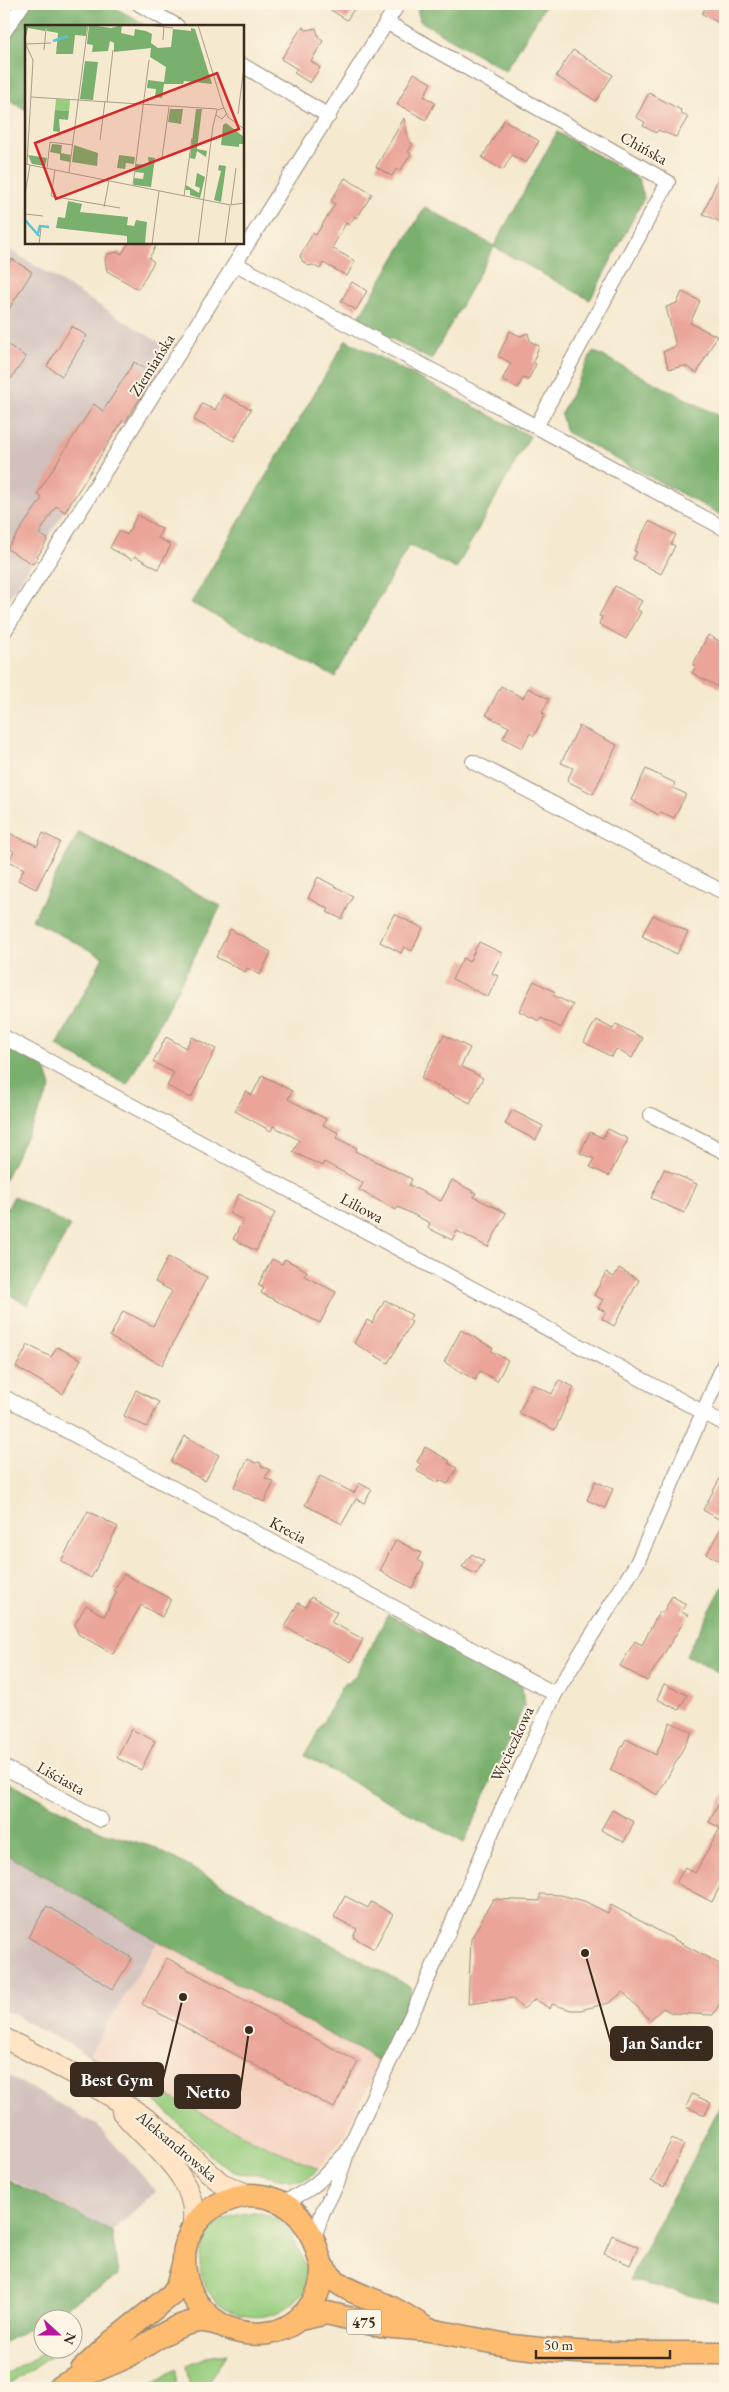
<svg xmlns="http://www.w3.org/2000/svg" width="729" height="2392" font-family="'EB Garamond',serif">
  <rect width="100%" height="100%" fill="#fcf5e5"/>
  <filter id="ink" filterUnits="userSpaceOnUse"><feTurbulence type="fractalNoise" baseFrequency=".02" numOctaves="2"/><feDisplacementMap in="SourceGraphic" scale="10" xChannelSelector="R" yChannelSelector="G"/><feConvolveMatrix kernelMatrix="1 2 1 2 8 2 1 2 1" color-interpolation-filters="sRGB"/></filter>
  <filter id="wash" filterUnits="userSpaceOnUse"><feTurbulence type="fractalNoise" baseFrequency=".0096" numOctaves="4" result="noise"/><feDisplacementMap in="SourceGraphic" scale="20" xChannelSelector="R" yChannelSelector="G"/><feGaussianBlur stdDeviation="1.12" result="paint"/><feColorMatrix in="noise" values="0 0 0 0 0 0 0 0 0 0 0 0 0 0 0 0 0 1.4 0 .05"/><feComposite in="paint" operator="in"/></filter>
  <g filter="url(#wash)">
    <rect width="100%" height="100%" fill="#f5e9d0"/>
    <path fill="#f5d3c1" d="M158 1941 381 2062 342 2139 318 2169 249 2138 89 2055Z"/>
    <path fill="#d1c0bc" d="M7 248 168 348 4 606V253Z
      M4 1853 158 1941 89 2055 4 2010Z
      M4 2073 97 2125 156 2191 112 2231 4 2176Z"/>
    <path fill="#98cd7f" stroke="#6a7c4e" d="M89 2055 249 2138 318 2169C301 2189 282 2177 261 2174 252 2173 244 2175 235 2172 209 2161 178 2119 155 2101 135 2084 111 2070 89 2055Z
      M256 2212C302 2223 290 2246 312 2277 275 2355 175 2305 206 2240 216 2219 233 2214 256 2212Z
      M49 2350H60L4 2388V2375Z
      M227 2354 204 2388H190L186 2365 206 2357Z
      M176 2369V2388H145Z"/>
    <path fill="#7ab06e" stroke="#5a6d46" d="M30 4H109L146 26H26V110L4 96V46Z
      M416 4H546L506 71 420 21Z
      M557 132 639 179 644 198 590 300 494 247 431 360 357 320 425 207 494 246Z
      M346 340 530 436 456 569 409 545 335 677 191 603Z
      M593 351 725 419V517L566 432 561 414Z
      M79 832 221 906 127 1085 57 1046 103 957 32 920Z
      M4 1046 45 1068 51 1087 4 1181Z
      M14 1196 70 1226 28 1305 4 1292V1215Z
      M725 1582V1676L686 1655Z
      M388 1614 522 1686 524 1706 464 1843 305 1756 342 1686 355 1677Z
      M4 1779 102 1832 153 1847 412 1988 381 2062 158 1941 4 1853Z
      M725 2097V2303L629 2280Z
      M4 2178 112 2231 118 2276 4 2343Z"/>
    <g id="blocks">
      <path fill="#eaa498" d="M321 4H357L347 20Z
        M707 4H725V26L702 14Z
        M302 27 307 30 316 28 319 38 323 41 311 61 320 68 310 83 294 73 297 69 281 59Z
        M573 50 613 75 596 101 556 76Z
        M414 73 431 83 424 96 435 103 426 120 397 104Z
        M649 93 681 110 680 113 688 117 676 137 658 130 656 133 643 126 645 122 636 117Z
        M404 118 409 141 413 144 408 152 411 154 400 171 396 169 392 176 376 167Z
        M504 120 539 141 526 163 512 155 503 170 482 158Z
        M725 162V224L703 214Z
        M345 178 372 194 357 218 355 216 349 225 346 223 332 248 355 261 347 276 323 263 320 269 312 265 309 266 303 262 300 256 313 233 316 235 335 204 331 201Z
        M129 242H158L149 258 154 262 138 289 107 271 105 260 108 254 119 252 122 254Z
        M12 259 32 272 4 317V272Z
        M352 282 367 291 356 310 341 301Z
        M682 292 700 301 690 323 717 336 697 373 685 366 669 369 663 352 676 346 666 307 677 303Z
        M72 326 87 336 62 376 47 366Z
        M510 331 520 336 528 333 530 341 539 346 533 362 536 364 528 380 523 378 518 388 502 380 511 363 498 356Z
        M4 342 26 357 4 389Z
        M134 362 155 375 125 422 123 420 65 512 56 506 39 534 48 539 33 564 7 549 42 498 37 494 94 404 103 411Z
        M223 395 251 409 234 441 194 420 202 404 215 410Z
        M137 515 162 529 158 538 171 545 158 569 135 556 132 560 110 548 119 531 127 535Z
        M649 521 676 535 671 544 675 546 661 574 633 559 637 552 634 551Z
        M615 586 642 601 637 609 641 612 626 639 599 624 602 617 599 616Z
        M708 635 725 644V678L720 688 692 673 696 666 693 665Z
        M501 686 523 698 528 688 549 699 542 713 545 714 534 736 530 733 522 748 503 738 509 727 486 715Z
        M579 726 617 745 593 794 567 781 573 768 561 763Z
        M646 769 675 783 673 788 686 794 674 818 661 812 659 815 631 800Z
        M43 833 60 842 36 889 18 880 24 869 9 861 14 851 4 846 11 834 37 846Z
        M318 877 353 896 342 919 327 912 329 909 308 898Z
        M394 914 423 928 412 951 404 947 401 953 380 942Z
        M653 915 688 932 677 954 642 936Z
        M230 929 271 952 260 975 247 968 245 972 216 957Z
        M479 942 502 953 492 973 498 976 488 997 452 979 463 958 469 962Z
        M534 981 555 992 553 995 573 1005 561 1028 541 1018 539 1021 519 1011Z
        M596 1020 613 1029 616 1024 643 1038 632 1058 616 1049 612 1057 584 1042Z
        M444 1035 470 1048 461 1066 483 1078 470 1103 421 1078Z
        M166 1037 186 1048 192 1037 216 1049 191 1098 167 1086 174 1073 153 1062Z
        M262 1075 292 1091 288 1099 326 1119 323 1125 339 1133 336 1138 357 1148 355 1151 412 1179 409 1185 441 1201 452 1180 476 1193 474 1197 506 1213 488 1247 457 1231 452 1240 428 1228 430 1223 398 1207 396 1210 359 1190 363 1183 324 1162 322 1166 293 1152 299 1140 273 1126 271 1131 235 1111 246 1091 252 1095Z
        M512 1110 543 1126 536 1140 505 1124Z
        M608 1129 628 1139 609 1176 590 1167 594 1159 580 1153 590 1132 603 1138Z
        M664 1169 697 1184 684 1213 651 1198Z
        M239 1194 275 1213 256 1251 233 1239 243 1220 229 1213Z
        M168 1257 207 1277 162 1365 110 1337 123 1311 153 1326 172 1291 155 1282Z
        M272 1259 282 1264 285 1259 307 1271 304 1276 336 1292 320 1323 261 1293 264 1288 258 1285Z
        M619 1268 639 1280 614 1326 602 1319 606 1312 598 1308 603 1300 594 1295 606 1272 614 1277Z
        M385 1300 412 1315 409 1320 412 1322 388 1363 354 1343 367 1320 372 1323Z
        M461 1330 493 1348 491 1351 508 1360 497 1381 480 1371 475 1380 444 1362Z
        M28 1345 51 1357 57 1347 81 1359 63 1394 16 1367Z
        M559 1380 574 1387 555 1430 519 1413 532 1384 552 1394Z
        M136 1390 159 1402 147 1427 124 1416Z
        M185 1436 219 1455 205 1481 171 1462Z
        M425 1447 450 1461 448 1463 457 1468 448 1484 439 1480 438 1483 417 1471 421 1464 417 1462Z
        M248 1459 256 1463 260 1462 261 1466 270 1470 265 1478 274 1482 264 1502 234 1487Z
        M725 1469V1564L707 1554 724 1522 703 1510Z
        M320 1476 354 1493 359 1483 372 1490 364 1503 356 1499 342 1524 305 1505Z
        M595 1481 613 1489 605 1508 587 1500Z
        M88 1511 118 1527 91 1578 61 1561Z
        M396 1540 421 1553 418 1560 424 1564 412 1588 380 1571Z
        M472 1554 484 1561 476 1574 462 1567Z
        M124 1574 171 1599 162 1617 141 1605 113 1654 78 1634 75 1624 86 1605 104 1616 117 1592 114 1590Z
        M672 1596 686 1604 681 1612 688 1615 647 1681 620 1666 635 1641 642 1645 659 1612 663 1613Z
        M311 1597 337 1612 331 1622 363 1639 351 1662 285 1627 298 1603 306 1607Z
        M664 1684 687 1695 679 1710 657 1699Z
        M670 1722 692 1732 658 1795 610 1770 626 1739 656 1755Z
        M131 1729 155 1741 141 1770 117 1758Z
        M725 1792V1876L712 1902 676 1883 685 1867 695 1873 720 1828 709 1822Z
        M612 1810 634 1822 624 1842 601 1830Z
        M540 1894 561 1895 584 1901 608 1913 611 1905 725 1967 724 2004 720 2003 713 2015 672 2013 663 2008 650 2020 623 1992 609 2003 580 2010H571L552 2004 550 2009 535 1999 523 2009 512 1998 468 2004 471 1939 493 1899 540 1901Z
        M345 1896 368 1908 371 1902 393 1914 374 1949 353 1937 357 1929 334 1917Z
        M47 1906 132 1958 113 1989 28 1937Z
        M167 1958 358 2062 334 2108 142 2004Z
        M692 2094 711 2103 705 2115 686 2107Z
        M672 2139 684 2145 664 2187 651 2181Z
        M612 2235 638 2247 630 2265 604 2253Z"/>
    </g>
  </g>
  <g filter="url(#ink)">
    <use href="#blocks" fill-opacity="0" stroke="#988a77" stroke-width="1"/>
    <g fill="none" stroke-linecap="round" stroke-linejoin="round">
      <defs>
        <path id="minor" d="M139 4 177 26
          M386 22 668 182 536 427
          M4 32 23 4
          M242 65 329 116
          M236 264 725 529
          M4 632 398 4
          M473 762 725 893
          M4 1037 725 1424
          M651 1115 725 1152
          M4 1397 555 1694
          M4 1767 101 1820
          M281 2202C313 2192 322 2178 344 2155
          M314 2238 323 2211 337 2184 348 2150 419 1999 501 1811 555 1694 637 1563 725 1362"/>
        <path id="secondary" d="M4 2038 73 2074 137 2112 159 2128 221 2183 249 2195
          M122 2112C150 2146 202 2178 192 2228"/>
        <path id="primary" d="M249 2195C285 2195 307 2218 317 2250 318 2256 322 2263 322 2268 323 2299 298 2329 268 2333 178 2345 144 2210 249 2195Z
          M323 2267C339 2291 365 2295 390 2307 402 2313 413 2320 424 2327
          M300 2319 327 2313 381 2326 430 2330 512 2346 559 2351 596 2353H725
          M82 2370 113 2341 171 2295 177 2287 183 2265
          M59 2388C79 2375 101 2369 122 2359 146 2347 168 2327 194 2322 204 2319 214 2323 224 2326"/>
      </defs>
      <use href="#minor" stroke="#988a77" stroke-width="16"/>
      <use href="#secondary" stroke="#988a77" stroke-width="22"/>
      <use href="#primary" stroke="#988a77" stroke-width="25"/>
      <use href="#minor" stroke="#fff" stroke-width="14"/>
      <use href="#secondary" stroke="#ffe4c6" stroke-width="20"/>
      <use href="#primary" stroke="#febc71" stroke-width="22"/>
    </g>
  </g>
  <g text-anchor="middle" dominant-baseline="central" stroke-width="4" stroke-linejoin="round" paint-order="stroke">
    <rect fill="#fcf5e5" stroke="#75675a" stroke-width="1" x="346.5" y="2309.5" width="35" height="25" rx="4"/>
    <g font-size="15" font-weight="bold" fill="#3b2a1e">
      <text x="364" y="2322">475</text>
    </g>
    <g font-size="16" fill="#3b2a1e" stroke="#fcf5e5">
      <text transform="translate(644 148) rotate(29)">Chińska</text>
      <text transform="translate(152 365) rotate(-58)">Ziemiańska</text>
      <text transform="translate(362 1208) rotate(28)">Liliowa</text>
      <text transform="translate(288 1530) rotate(28)">Krecia</text>
      <text transform="translate(512 1744) rotate(-65)">Wycieczkowa</text>
      <text transform="translate(61 1778) rotate(29)">Liściasta</text>
      <text transform="translate(177 2146) rotate(40)">Aleksandrowska</text>
    </g>
  </g>
  <g transform="translate(25 25)">
    <rect width="219" height="219" fill="#f5e9d0"/>
    <path d="M31 74 45 75 44 86 30 85Z" fill="#98cd7f"/>
    <path d="M0 0H62L61 11 50 10 48 29H31L33 8 22 6 21 3 20 6 3 3 0 16ZM64 0 86 3 97 0 96 8 109 11 110 4 121 6 127 9 126 18 133 23 146 22 148 4 166 6V3L170 4 187 59 159 56 158 59H139L137 73 130 72 131 64 122 63 123 55 139 57 141 42 125 32 126 23 89 27V18L85 16 83 26 67 27 68 20 62 19ZM60 36 73 37 68 75 55 74ZM145 84H158L156 99 143 97ZM171 84H177L172 124 182 126 181 132 172 126 170 134 165 133ZM30 85 44 86 43 95 34 94 35 107 28 106ZM201 98 219 112V119H214V122L196 120 198 100ZM27 119 37 120 36 128 46 130 45 137 35 135V129L25 127ZM49 120 73 128 72 141 47 137ZM3 130 22 133 20 141 7 139ZM94 130 110 132 109 139 101 138 100 144 92 143ZM123 132 130 133 126 162 109 160V153L118 154 119 148 110 147 111 139 124 140ZM194 140 201 141 196 177 189 175 196 146 193 145ZM172 148 180 152 175 173 165 170V165H160L161 160 174 168 175 163 170 161ZM43 176 57 179 55 187 103 192 102 200 109 201 111 195 122 197 120 218 102 219V211L31 203 33 192 40 193Z" fill="#7ab06e"/>
    <path fill="none" stroke="#5ac4d6" stroke-width="2.5" d="M28 16 43 11M0 195 14 211M13 208 15 201 24 202"/>
    <path fill="none" stroke="#ab9d89" stroke-width="1" d="M122 0 148 3M173 0 198 81 203 92 219 104M138 15 139 0M0 18 8 35 2 139M1 19 26 18M19 25 21 4M6 72 192 84M82 77 88 25M213 89 219 41M191 90 197 94 202 88M75 115 80 76M137 133 144 82M0 139 205 180 219 178M22 143 25 117 48 120M30 145 26 171 95 183M44 147 63 0M108 160 124 35M0 170 5 140M159 171 167 113M206 180 211 143M79 182 84 156M0 189 18 191M14 219 16 203M127 219 134 166M173 219 188 101 192 85 199 83M200 219 205 181"/>
    <path fill="#d62828" fill-opacity="0.15" stroke="#d62828" stroke-width="2.5" d="M192 48 214 104 31 174 10 118Z"/>
    <rect width="219" height="219" fill="none" stroke="#3b2a1e" stroke-width="2.5"/>
  </g>
  <path fill="none" stroke="#3b2a1e" stroke-width="2" d="M585 1953L611 2043M183 1997L163 2079M249 2030L240 2092"/>
  <g fill="#3b2a1e" stroke="#fcf5e5" stroke-width="2">
    <circle cx="585" cy="1953" r="5"/>
    <circle cx="183" cy="1997" r="5"/>
    <circle cx="249" cy="2030" r="5"/>
  </g>
  <g fill="#3b2a1e" stroke="#3b2a1e" stroke-width="2">
    <rect x="611" y="2027" width="101" height="33" rx="5"/>
    <rect x="71" y="2063" width="92" height="33" rx="5"/>
    <rect x="175" y="2075" width="65" height="33" rx="5"/>
  </g>
  <g font-size="18" text-anchor="middle" font-weight="bold" fill="#fff">
    <text x="662" y="2049">Jan Sander</text>
    <text x="117" y="2086">Best Gym</text>
    <text x="208" y="2098">Netto</text>
  </g>
  <rect width="729" height="2392" fill="none" stroke="#fcf5e5" stroke-width="20"/>
  <g transform="translate(58 2334) rotate(111)"><circle r="24" fill="#fcf5e5" stroke="#afa495"/>
  <path d="M0-4L9 19L0 12L-9 19Z" fill="#b5179e"/>
  <text y="-8" font-size="14" font-weight="bold" text-anchor="middle" fill="#3b2a1e">N</text>
  </g>
  <path d="M536 2350v8h134v-8" fill="none" stroke="#3b2a1e" stroke-width="2.5"/>
  <text x="544" y="2350" font-size="15" fill="#3b2a1e" stroke="#fcf5e5" stroke-width="4" paint-order="stroke">50 m</text>
</svg>
